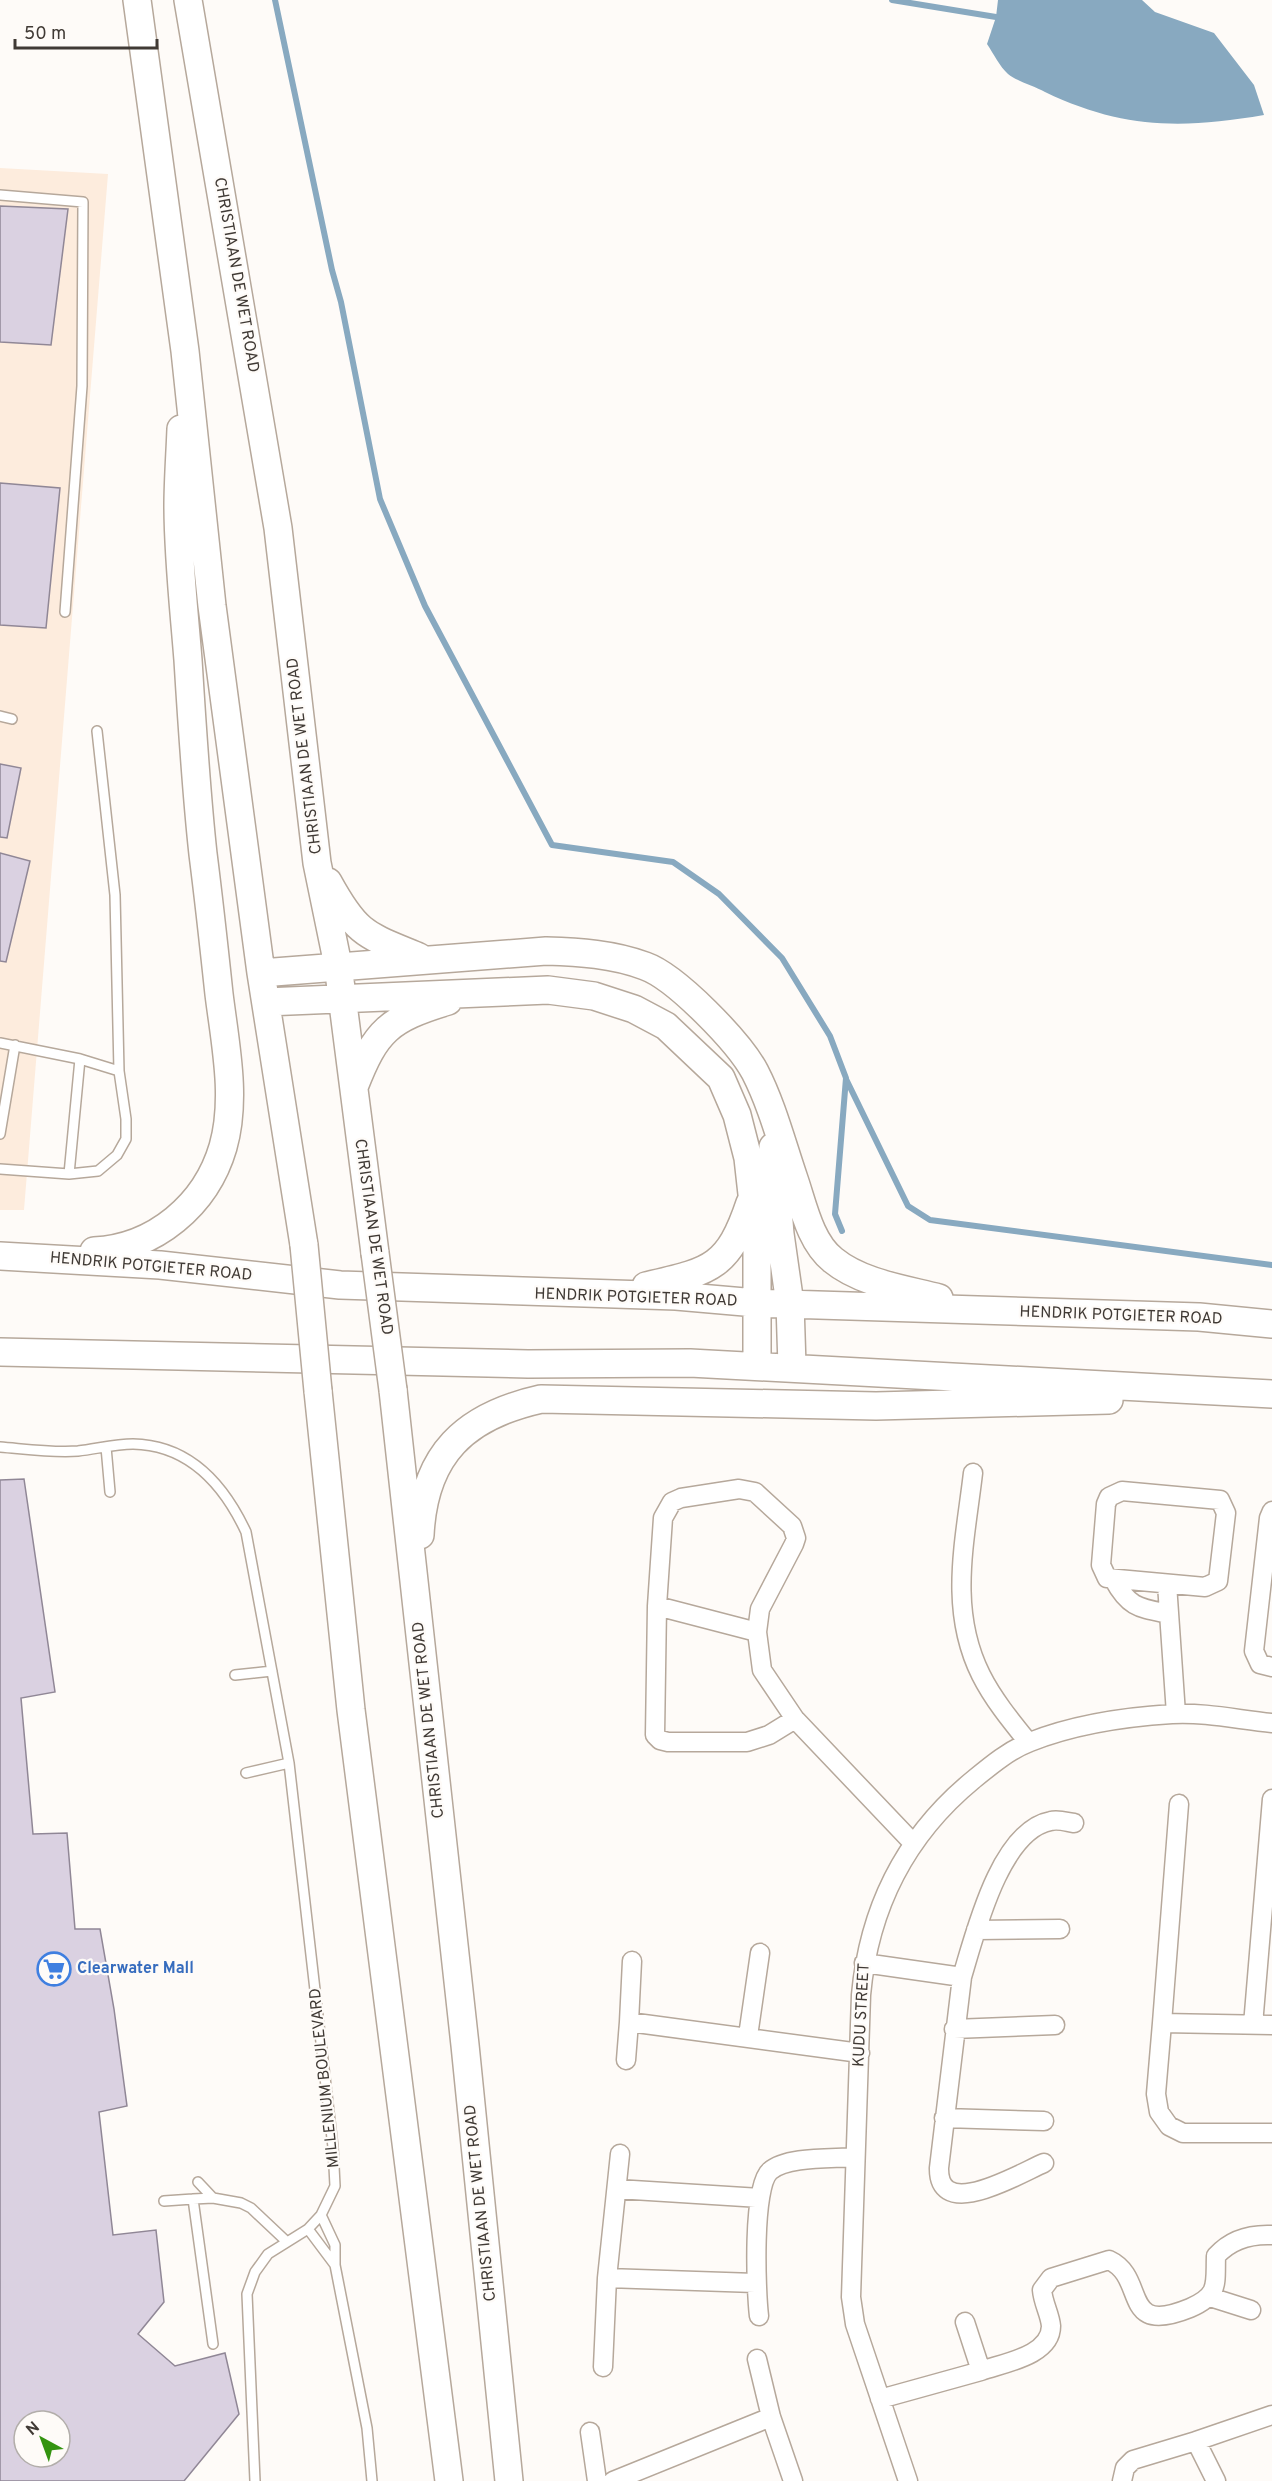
<svg xmlns="http://www.w3.org/2000/svg" width="1272" height="2481" font-family="Overpass,sans-serif">
  <rect width="100%" height="100%" fill="#fefbf8"/>
  <path fill="#fdecdd" d="M0 168 108 174 24 1210H0Z"/>
  <path fill="#88a9c0" d="M998 0H1142L1155 12 1214 33 1254 85 1264 115C1182 129 1122 129 1045 92 1034 86 1018 82 1008 74 1000 67 993 53 987 44L996 17Z"/>
  <g fill="none" stroke-linecap="round" stroke-linejoin="round">
    <path stroke="#88a9c0" stroke-width="6" d="M275 0 332 270 341 302 380 499 425 606 552 845 673 862 719 894 782 958 830 1036 846 1078 835 1214 842 1231
      M892 0 996 17
      M846 1079 908 1206 930 1220 1272 1265"/>
  </g>
  <path fill="#dad1e1" stroke="#908796" stroke-width="1.5" fill-rule="evenodd" d="M0 206 68 209 51 345 0 342Z
    M0 483 60 488 46 628 0 625Z
    M0 764 21 768 7 838 0 837Z
    M0 853 30 861 6 962 0 961Z
    M24 1479 55 1692 21 1698 33 1834 67 1833 75 1929H100L114 2009 127 2106 99 2112 113 2235 156 2230 164 2302 138 2334 175 2366 225 2353 239 2414 184 2481H0V1480ZM24 2421H60V2457H24Z"/>
  <g fill="none" stroke-linecap="round" stroke-linejoin="round">
    <defs>
      <path id="service" d="M0 195 83 202 82 386 65 612
        M0 716 12 719
        M0 1043 80 1059 119 1071
        M0 1134 15 1045
        M0 1169 69 1174 98 1171 117 1155 126 1139V1119L119 1071 115 895 97 731
        M69 1174 80 1059
        M0 1447C25 1449 53 1453 78 1451 96 1449 115 1444 133 1444 189 1445 224 1485 246 1532L289 1763 333 2147 335 2186 321 2215 308 2229 268 2254 255 2272 247 2294 255 2481
        M106 1447 110 1492
        M235 1675 272 1671
        M246 1773 289 1763
        M198 2182 213 2198 241 2203 251 2208 286 2241
        M164 2201 193 2199
        M321 2215 335 2245V2265L367 2428 372 2481
        M308 2229 335 2265
        M213 2344 193 2199 213 2198"/>
      <path id="minor" d="M973 1473C965 1542 948 1609 981 1675 993 1699 1011 1721 1028 1742
        M1122 1491 1220 1500 1226 1513 1218 1581 1205 1587 1107 1578 1101 1565 1106 1504 1109 1497Z
        M1272 1511 1269 1518 1254 1651 1260 1664 1272 1667
        M1114 1580C1129 1608 1140 1608 1169 1614
        M1167 1584 1176 1714
        M657 1606 757 1632
        M795 1719 769 1735 747 1742H668L660 1740 655 1735 657 1606 663 1518 672 1502 681 1498 739 1489 755 1492 792 1526 796 1538 794 1544 760 1609 757 1632 762 1670 795 1719 913 1843
        M1179 1804 1162 2023 1272 2025
        M976 1930 1060 1929
        M864 1963 962 1977C975 1934 1000 1830 1051 1821 1058 1819 1067 1822 1074 1823
        M962 1977 939 2168C938 2223 1020 2173 1044 2163
        M629 2022 632 1961
        M1162 2023 1156 2094 1159 2112 1169 2126 1183 2133H1272
        M1253 2025 1272 1799
        M954 2029 1055 2025
        M748 2036 760 1953
        M626 2060 629 2022 860 2053
        M944 2118 1044 2121
        M617 2189 760 2198
        M607 2278 620 2154
        M1210 2297 1251 2310
        M759 2316C756 2291 752 2186 770 2171 787 2156 833 2159 855 2157
        M757 2359 771 2417 793 2481
        M603 2367 607 2278 755 2283
        M981 2371C1003 2363 1051 2356 1051 2326 1050 2314 1043 2303 1042 2290L1051 2278 1109 2260C1148 2278 1119 2337 1190 2308 1220 2295 1215 2284 1216 2256 1231 2239 1250 2234 1272 2235
        M880 2399 981 2371 965 2322
        M590 2432 597 2481
        M1196 2441 1272 2415
        M613 2481 771 2417
        M908 2481 855 2324 851 2297 861 1995C869 1907 905 1836 973 1780 990 1766 1009 1750 1030 1742 1075 1724 1124 1717 1172 1714 1205 1712 1240 1720 1272 1723
        M1122 2481 1125 2468 1133 2460 1196 2441 1216 2481"/>
      <path id="secondary" d="M137 0 185 351 212 606 261 973 304 1245
        M188 0 278 528 317 863 338 965 375 1253
        M328 882C357 935 366 935 419 957
        M261 973 546 951C579 952 613 954 645 966 676 977 739 1042 755 1072 772 1105 782 1144 794 1179 803 1205 810 1242 833 1260 861 1283 904 1289 939 1298
        M266 1002 548 990 594 996 634 1009 666 1026 721 1078 737 1115 748 1158 757 1239V1366
        M354 1087C376 1030 389 1019 448 1001
        M773 1147 780 1234 790 1304 792 1366
        M94 1251C155 1248 206 1205 223 1147 237 1098 225 1043 219 994 214 947 209 901 203 854 196 790 192 725 188 660 184 609 178 557 178 506 178 481 180 455 181 429
        M0 1256 160 1265 340 1285 676 1296 756 1303 1199 1317 1272 1324
        M646 1286C710 1271 728 1269 750 1203
        M0 1352 528 1364 690 1363 1272 1394
        M393 1390 465 2045 509 2481
        M318 1391 351 1710 449 2481
        M420 1535C424 1454 465 1416 541 1399L876 1406 1109 1400"/>
    </defs>
    <use href="#service" stroke="#b6a89b" stroke-width="12"/>
    <use href="#minor" stroke="#b6a89b" stroke-width="21"/>
    <use href="#secondary" stroke="#b6a89b" stroke-width="30"/>
    <use href="#service" stroke="#fff" stroke-width="9"/>
    <use href="#minor" stroke="#fff" stroke-width="18"/>
    <use href="#secondary" stroke="#fff" stroke-width="27"/>
    <defs>
      <path id="secondary-bridge" d="M304 1245 318 1391
        M375 1253 393 1390"/>
    </defs>
    <use href="#secondary-bridge" stroke="#b6a89b" stroke-width="30" stroke-linecap="butt"/>
    <use href="#secondary-bridge" stroke="#fff" stroke-width="27"/>
  </g>
  <defs>
    <symbol id="supermarket-ring" viewBox="-11 -11 22 22"><circle r="9.5" fill="#fefbf8" stroke="#3f7fe0" stroke-width="1.5"/><path d="M-6-5.5h2.5l.6 2H6L4.5 2H-2.5L-4.4-4H-6ZM-1.5 3.2a1.3 1.3 0 1 0 .1 0ZM3 3.2a1.3 1.3 0 1 0 .1 0Z" fill="#3f7fe0"/></symbol>
  </defs>
  <g fill-rule="evenodd">
    <use href="#supermarket-ring" x="35" y="1950" width="38" height="38"/>
  </g>
  <g text-anchor="middle" dominant-baseline="central" stroke-width="4.5" stroke-linejoin="round" paint-order="stroke">
    <g font-size="16" fill="#403a35" stroke="#fefbf8">
      <text transform="translate(236 275) rotate(80)">CHRISTIAAN DE WET ROAD</text>
      <text transform="translate(305 756) rotate(-97)">CHRISTIAAN DE WET ROAD</text>
      <text transform="translate(373 1237) rotate(82)">CHRISTIAAN DE WET ROAD</text>
      <text transform="translate(151 1267) rotate(5)">HENDRIK POTGIETER ROAD</text>
      <text transform="translate(636 1298) rotate(2)">HENDRIK POTGIETER ROAD</text>
      <text transform="translate(1121 1316) rotate(2)">HENDRIK POTGIETER ROAD</text>
      <text transform="translate(429 1720) rotate(-96)">CHRISTIAAN DE WET ROAD</text>
      <text transform="translate(862 2015) rotate(-87)">KUDU STREET</text>
      <text transform="translate(325 2078) rotate(-96)">MILLENIUM BOULEVARD</text>
      <text transform="translate(481 2203) rotate(-96)">CHRISTIAAN DE WET ROAD</text>
    </g>
    <g font-size="16" font-weight="bold" fill="#366cbe" stroke="#fefbf8" text-anchor="start">
      <text x="77" y="1969">Clearwater Mall</text>
    </g>
  </g>
  <g transform="translate(42 2439) rotate(319)"><circle r="28" fill="#fefbf8" stroke="#b2aeaa" stroke-width="1.5"/>
  <path d="M0-4.5L10 22L0 15L-10 22Z" fill="#339310"/>
  <text y="-9" font-size="16" font-weight="bold" text-anchor="middle" fill="#403a35">N</text>
  </g>
  <path d="M15 39v9h142v-9" fill="none" stroke="#403a35" stroke-width="3"/>
  <text x="24" y="39" font-size="18" fill="#403a35" stroke="#fefbf8" stroke-width="4.5" paint-order="stroke">50 m</text>
</svg>
